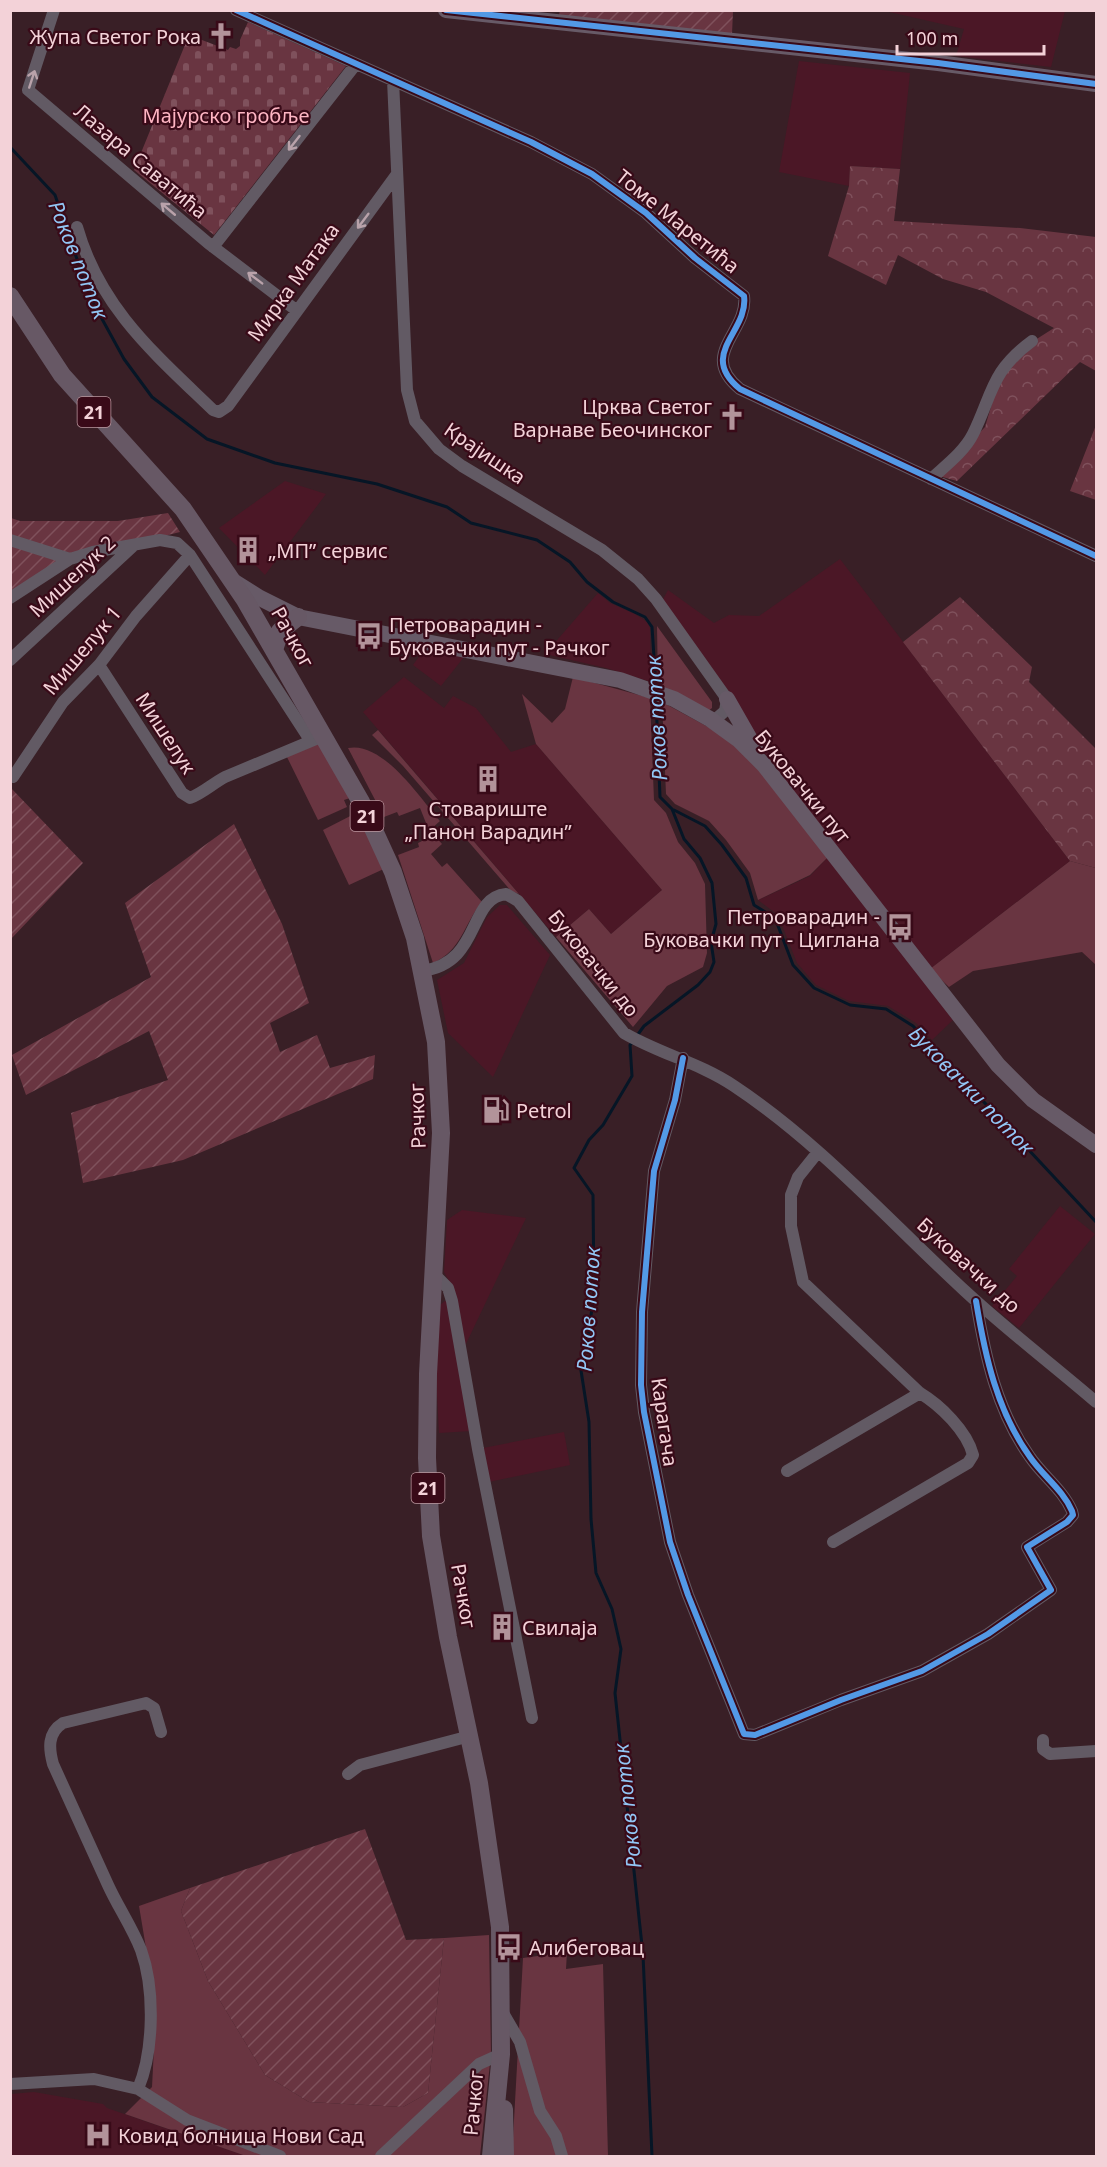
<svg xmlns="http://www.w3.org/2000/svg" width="1107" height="2167" font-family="'Noto Sans',sans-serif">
  <defs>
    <pattern id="forest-crowns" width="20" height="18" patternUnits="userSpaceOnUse" patternTransform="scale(1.5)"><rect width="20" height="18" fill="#693541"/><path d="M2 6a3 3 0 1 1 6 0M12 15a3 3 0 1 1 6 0" fill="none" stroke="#7f515c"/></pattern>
    <pattern id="cemetery-stones" width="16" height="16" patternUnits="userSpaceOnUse" patternTransform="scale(1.5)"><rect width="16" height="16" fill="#693541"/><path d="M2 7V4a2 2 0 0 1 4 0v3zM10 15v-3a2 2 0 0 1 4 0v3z" fill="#7f515c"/></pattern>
    <pattern id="garden-furrows" width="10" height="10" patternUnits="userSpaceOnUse" patternTransform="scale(1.5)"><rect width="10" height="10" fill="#693541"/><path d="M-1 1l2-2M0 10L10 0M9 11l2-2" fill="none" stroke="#7f515c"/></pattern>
  </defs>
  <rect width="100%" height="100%" fill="#391f26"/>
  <path fill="#4b1726" d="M885 11H1065L1051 67 956 56 964 29Z
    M799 61 910 73 900 169 850 166 849 186 779 172Z
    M285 481 326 494 265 575 219 528Z
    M840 559 1070 861 930 969 796 796 658 609 668 590 714 623 729 615 759 616Z
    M598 593 610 603 635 614 647 622 650 628 651 682 606 668 545 654Z
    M426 647 464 657 441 686 413 665Z
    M404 677 444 708 453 696 476 708 511 752 536 744 662 890 611 934 589 909 556 937 363 712Z
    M828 857 953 1020 932 1040 916 1023 888 1006 849 1001 816 985 797 963 778 915 758 900 810 876Z
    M500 905H507L550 955 493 1077 448 1033 437 980 464 963 487 917Z
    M1060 1206 1095 1234 1019 1328 992 1306 1017 1276 1009 1269Z
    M462 1210 526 1218 464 1348 453 1288 444 1272 447 1220Z
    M445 1301 450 1303 471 1431 439 1433 436 1377 440 1305Z
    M564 1432 570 1465 484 1483 478 1449Z
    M34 2092 103 2104 107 2108 246 2156H11V2094Z"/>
  <path fill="#693541" d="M657 626 712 702V708L707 712 658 687Z
    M573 677 650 698 654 800 666 813 678 842 695 863 705 884 707 953 703 967 667 986 633 1027 556 937 589 909 611 934 662 890 536 744 522 694 552 723 565 709Z
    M662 702 721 734 759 768 828 857 810 875 758 900 750 873 726 840 709 821 675 804 666 794Z
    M378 730 519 894 511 891 403 766 372 735Z
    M313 743H328L353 797 344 800 347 807 318 820 285 753Z
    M348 748C383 741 420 798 440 821L430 830 442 844 431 854 442 867 447 863 482 902C463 925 462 950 433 963L398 855 419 847 418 843 424 840 422 836 430 833 420 808 399 816 397 812 384 817Z
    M362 810 388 867 349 885 323 830Z
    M1070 861 1096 868V965L1082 952 973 971 949 987 930 969Z
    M190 1888 181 1911 208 1981 265 2075 309 2102 403 2107 428 2093 444 1938 489 1935 491 2054 480 2156H246L125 2114 152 2087 156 2008 139 1906Z
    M567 1952 566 1969 603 1964 608 2156H512L523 1958Z"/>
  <path fill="url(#forest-crowns)" d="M850 166 900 169 894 221 1020 228 1096 237V371L1080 362 957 481 939 476 985 427 999 380 1032 342 1054 328 986 292 943 279 898 255 886 285 828 256 849 186Z
    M1096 425V500L1070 491Z
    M960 597 1032 667 1029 682 1096 749V868L1070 861 903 642Z"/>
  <path fill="url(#cemetery-stones)" d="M248 22 346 66 214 235 134 170 189 35 228 50 230 47 236 49 240 46V40Z"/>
  <path fill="url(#garden-furrows)" d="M560 10 733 11 732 34 559 15Z
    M168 513 180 532 72 559 11 597V518L20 521H118Z
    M11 788 83 863 11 939H10Z
    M234 824 282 924 309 1003 270 1023 280 1052 317 1035 330 1068 375 1055 373 1079 183 1160 83 1183 71 1113 168 1080 149 1031 26 1095 12 1055 151 977 125 903Z
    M365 1829 406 1940 444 1938 428 2093 403 2107 309 2102 265 2075 208 1981 181 1911 190 1888Z"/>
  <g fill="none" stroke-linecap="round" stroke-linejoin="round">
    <path stroke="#061626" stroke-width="3" d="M10 147 55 195 90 297 124 359 152 397 207 439 275 463 377 484 447 507 471 523 537 540 570 562 587 582 613 602 645 617 652 627 656 687
      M674 810 705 826 722 845 746 878 754 905 775 918 793 965 814 988 850 1005 886 1009 913 1026 1096 1222
      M636 1037 644 1026 698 985 710 972 714 962 711 942 716 924 712 883 700 858 684 839 672 809 660 797 656 699
      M633 1042 630 1045 632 1076 603 1125 589 1140 574 1168 593 1195 594 1294 587 1344 580 1364 589 1422 591 1519 596 1573 612 1609 621 1649 615 1693 643 1955 652 2156"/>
    <path stroke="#625a64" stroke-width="12" d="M54 10 28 90 208 243 296 310
      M236 10 531 142 592 174 646 213 695 258 744 296C749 332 697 354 740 389L1096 556
      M393 80 407 390 415 421 439 449 462 466 602 550 638 579 656 599 727 699 725 711 717 718 710 719
      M77 227C100 308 155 354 213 410L219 412 228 406 397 174
      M213 247 356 64
      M931 479C945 466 964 452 973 434 993 393 991 371 1032 341
      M10 540 70 559
      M10 598 70 559 93 552 160 540 177 543 190 555 310 740
      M10 660 133 546
      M99 665 182 793 190 798C203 793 212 784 225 777L316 739
      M13 777 63 702 99 665 136 616 190 555
      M422 971C482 963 467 898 506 894L518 901 624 1033C660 1054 700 1063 734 1086 820 1143 890 1222 965 1291 1007 1330 1053 1365 1096 1402
      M683 1058 675 1100 654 1171 642 1312 641 1385 644 1412 670 1542 688 1595 744 1734 755 1735 841 1700 922 1671 988 1634 1051 1590 1027 1547 1067 1522 1073 1515 1072 1511C1063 1490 1043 1476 1030 1457 997 1411 985 1356 976 1301
      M818 1152 798 1177 791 1195V1226L803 1282 920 1393C940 1405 967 1431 973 1455L968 1463 833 1542
      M434 1274 448 1288 452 1301 478 1449 532 1718
      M787 1471 920 1393
      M1043 1740V1749L1050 1754 1096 1751
      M348 1774 360 1765 470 1736
      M502 2011 520 2042 540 2111 556 2136 562 2156
      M10 2084 94 2079 138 2089C154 2051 155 1989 141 1950 132 1927 118 1907 108 1885 90 1845 72 1805 53 1764 49 1749 47 1733 63 1723L146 1703 154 1708 161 1732
      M138 2089 187 2120 280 2156
      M381 2156 479 2064 501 2054"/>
    <path stroke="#675a67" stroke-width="16" d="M446 10 938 63 1096 84
      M233 581 260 598 298 617 620 680 674 699 710 719 739 740 764 765 998 1065 1033 1100 1096 1145
      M727 699 755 748"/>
    <path stroke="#675865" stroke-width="18" d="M10 296 62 375 183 509 245 600 361 802 393 872 415 938 436 1042 441 1133 428 1374 427 1458 431 1536 448 1637 479 1783 500 1927 501 2054 491 2156
      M274 650 280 631 298 617
      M504 2109 505 2156"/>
    <defs>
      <path id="cycleway" d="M236 10 531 142 592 174 646 213 695 258 744 296C749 332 697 354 740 389L1096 556
        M446 10 938 63 1096 84
        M683 1058 675 1100 654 1171 642 1312 641 1385 644 1412 670 1542 688 1595 744 1734 755 1735 841 1700 922 1671 988 1634 1051 1590 1027 1547 1067 1522 1073 1515 1072 1511C1063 1490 1043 1476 1030 1457 997 1411 985 1356 976 1301"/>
    </defs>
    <use href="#cycleway" stroke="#390a18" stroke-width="10"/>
    <use href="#cycleway" stroke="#5399e6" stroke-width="6"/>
  </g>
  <defs><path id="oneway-shaft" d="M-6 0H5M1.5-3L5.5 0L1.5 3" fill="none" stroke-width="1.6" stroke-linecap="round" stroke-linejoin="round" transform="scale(1.5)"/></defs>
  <g stroke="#b9a2aa">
    <use href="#oneway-shaft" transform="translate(32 79) rotate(-72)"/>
    <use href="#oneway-shaft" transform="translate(294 143) rotate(128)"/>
    <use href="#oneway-shaft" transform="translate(168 209) rotate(-140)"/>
    <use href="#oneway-shaft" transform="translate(363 221) rotate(127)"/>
    <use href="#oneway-shaft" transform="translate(255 278) rotate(-143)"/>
  </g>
  <defs>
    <symbol id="church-bare" viewBox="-9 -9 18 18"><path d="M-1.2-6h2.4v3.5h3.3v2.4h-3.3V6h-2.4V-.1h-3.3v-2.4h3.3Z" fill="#b2939a" stroke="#390a18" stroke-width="2.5" paint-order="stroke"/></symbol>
    <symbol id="building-bare" viewBox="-9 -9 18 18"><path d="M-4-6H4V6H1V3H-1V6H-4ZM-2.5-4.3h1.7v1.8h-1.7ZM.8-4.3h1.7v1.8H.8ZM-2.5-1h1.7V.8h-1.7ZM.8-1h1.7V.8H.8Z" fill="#b2939a" stroke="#390a18" stroke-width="2.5" paint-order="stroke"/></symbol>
    <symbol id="bus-bare" viewBox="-9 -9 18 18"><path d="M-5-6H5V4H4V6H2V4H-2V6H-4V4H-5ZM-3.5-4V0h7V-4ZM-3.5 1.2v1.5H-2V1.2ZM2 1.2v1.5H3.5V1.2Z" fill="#b2939a" stroke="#390a18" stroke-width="2.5" paint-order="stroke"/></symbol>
    <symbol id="fuel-bare" viewBox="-9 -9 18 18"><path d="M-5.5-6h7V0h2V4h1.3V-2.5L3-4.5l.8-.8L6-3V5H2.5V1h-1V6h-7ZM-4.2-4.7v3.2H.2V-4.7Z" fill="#b2939a" stroke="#390a18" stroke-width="2.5" paint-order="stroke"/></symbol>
    <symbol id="hospital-bare" viewBox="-9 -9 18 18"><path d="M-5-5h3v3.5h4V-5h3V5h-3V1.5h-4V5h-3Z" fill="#b2939a" stroke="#390a18" stroke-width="2.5" paint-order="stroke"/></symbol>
  </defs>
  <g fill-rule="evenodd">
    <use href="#church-bare" x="202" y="17" width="38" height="38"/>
    <use href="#church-bare" x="713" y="398" width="38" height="38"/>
    <use href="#building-bare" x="229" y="531" width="38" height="38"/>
    <use href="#bus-bare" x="350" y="617" width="38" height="38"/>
    <use href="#building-bare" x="469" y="760" width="38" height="38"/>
    <use href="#bus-bare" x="881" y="908" width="38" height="38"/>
    <use href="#fuel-bare" x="477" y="1091" width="38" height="38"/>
    <use href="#building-bare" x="483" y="1608" width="38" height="38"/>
    <use href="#bus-bare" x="490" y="1928" width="38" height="38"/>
    <use href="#hospital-bare" x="79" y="2116" width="38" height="38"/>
  </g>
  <g text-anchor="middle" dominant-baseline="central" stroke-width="4.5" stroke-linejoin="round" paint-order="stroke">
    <g fill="#390a18" stroke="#bb969e" stroke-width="1.5">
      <rect x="77.5" y="397" width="33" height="30" rx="4.5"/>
      <rect x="350.5" y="801" width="33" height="30" rx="4.5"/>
      <rect x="411.5" y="1473" width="33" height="30" rx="4.5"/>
    </g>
    <g font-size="18" font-weight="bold" fill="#f3d2d8">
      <text x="94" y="412">21</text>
      <text x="367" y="816">21</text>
      <text x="428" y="1488">21</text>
    </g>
    <g font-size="20" fill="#f3d2d8" stroke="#390a18" text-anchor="start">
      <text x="201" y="36" text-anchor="end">Жупа Светог Рока</text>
      <text x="712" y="406" text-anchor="end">Црква Светог<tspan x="712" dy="23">Варнаве Беочинског</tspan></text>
      <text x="268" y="550">„МП” сервис</text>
      <text x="389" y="624">Петроварадин -<tspan x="389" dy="23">Буковачки пут - Рачког</tspan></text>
      <text x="488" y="808" text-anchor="middle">Стовариште<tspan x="488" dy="23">„Панон Варадин”</tspan></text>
      <text x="880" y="916" text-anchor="end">Петроварадин -<tspan x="880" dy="23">Буковачки пут - Циглана</tspan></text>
      <text x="516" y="1110">Petrol</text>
      <text x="522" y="1627">Свилаја</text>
      <text x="529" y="1947">Алибеговац</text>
      <text x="118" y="2135">Ковид болница Нови Сад</text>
    </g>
    <g font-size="20" fill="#feb5c3" stroke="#390a18">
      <text x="226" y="115">Мајурско гробље</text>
    </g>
    <g font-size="20" fill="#f3d2d8" stroke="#390a18">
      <text transform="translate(141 161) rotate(40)">Лазара Саватића</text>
      <text transform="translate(678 221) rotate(39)">Томе Маретића</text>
      <text transform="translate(293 282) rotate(-54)">Мирка Матака</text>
      <text transform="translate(485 453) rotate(34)">Крајишка</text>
      <text transform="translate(72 576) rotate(-43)">Мишелук 2</text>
      <text transform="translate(293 637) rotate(61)">Рачког</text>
      <text transform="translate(82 650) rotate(-50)">Мишелук 1</text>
      <text transform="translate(166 733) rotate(57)">Мишелук</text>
      <text transform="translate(803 786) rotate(51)">Буковачки пут</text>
      <text transform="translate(594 963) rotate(51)">Буковачки до</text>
      <text transform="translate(417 1116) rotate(-92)">Рачког</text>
      <text transform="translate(969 1265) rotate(42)">Буковачки до</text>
      <text transform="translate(665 1422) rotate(82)">Карагача</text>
      <text transform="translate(464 1596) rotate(80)">Рачког</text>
      <text transform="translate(473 2103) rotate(-85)">Рачког</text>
    </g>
    <g font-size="21" font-style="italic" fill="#92c6f5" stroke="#390a18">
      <text transform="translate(79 260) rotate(68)">Роков поток</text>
      <text transform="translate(656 718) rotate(-93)">Роков поток</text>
      <text transform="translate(972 1090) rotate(46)">Буковачки поток</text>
      <text transform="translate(588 1309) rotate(-86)">Роков поток</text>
      <text transform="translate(627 1806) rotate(-96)">Роков поток</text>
    </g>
  </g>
  <rect width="1107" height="2167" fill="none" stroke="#f3d2d8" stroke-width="24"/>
  <path d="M897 45v9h147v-9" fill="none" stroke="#f3d2d8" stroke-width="3"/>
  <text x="906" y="45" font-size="18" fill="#f3d2d8" stroke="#390a18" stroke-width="4.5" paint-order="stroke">100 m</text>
</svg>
